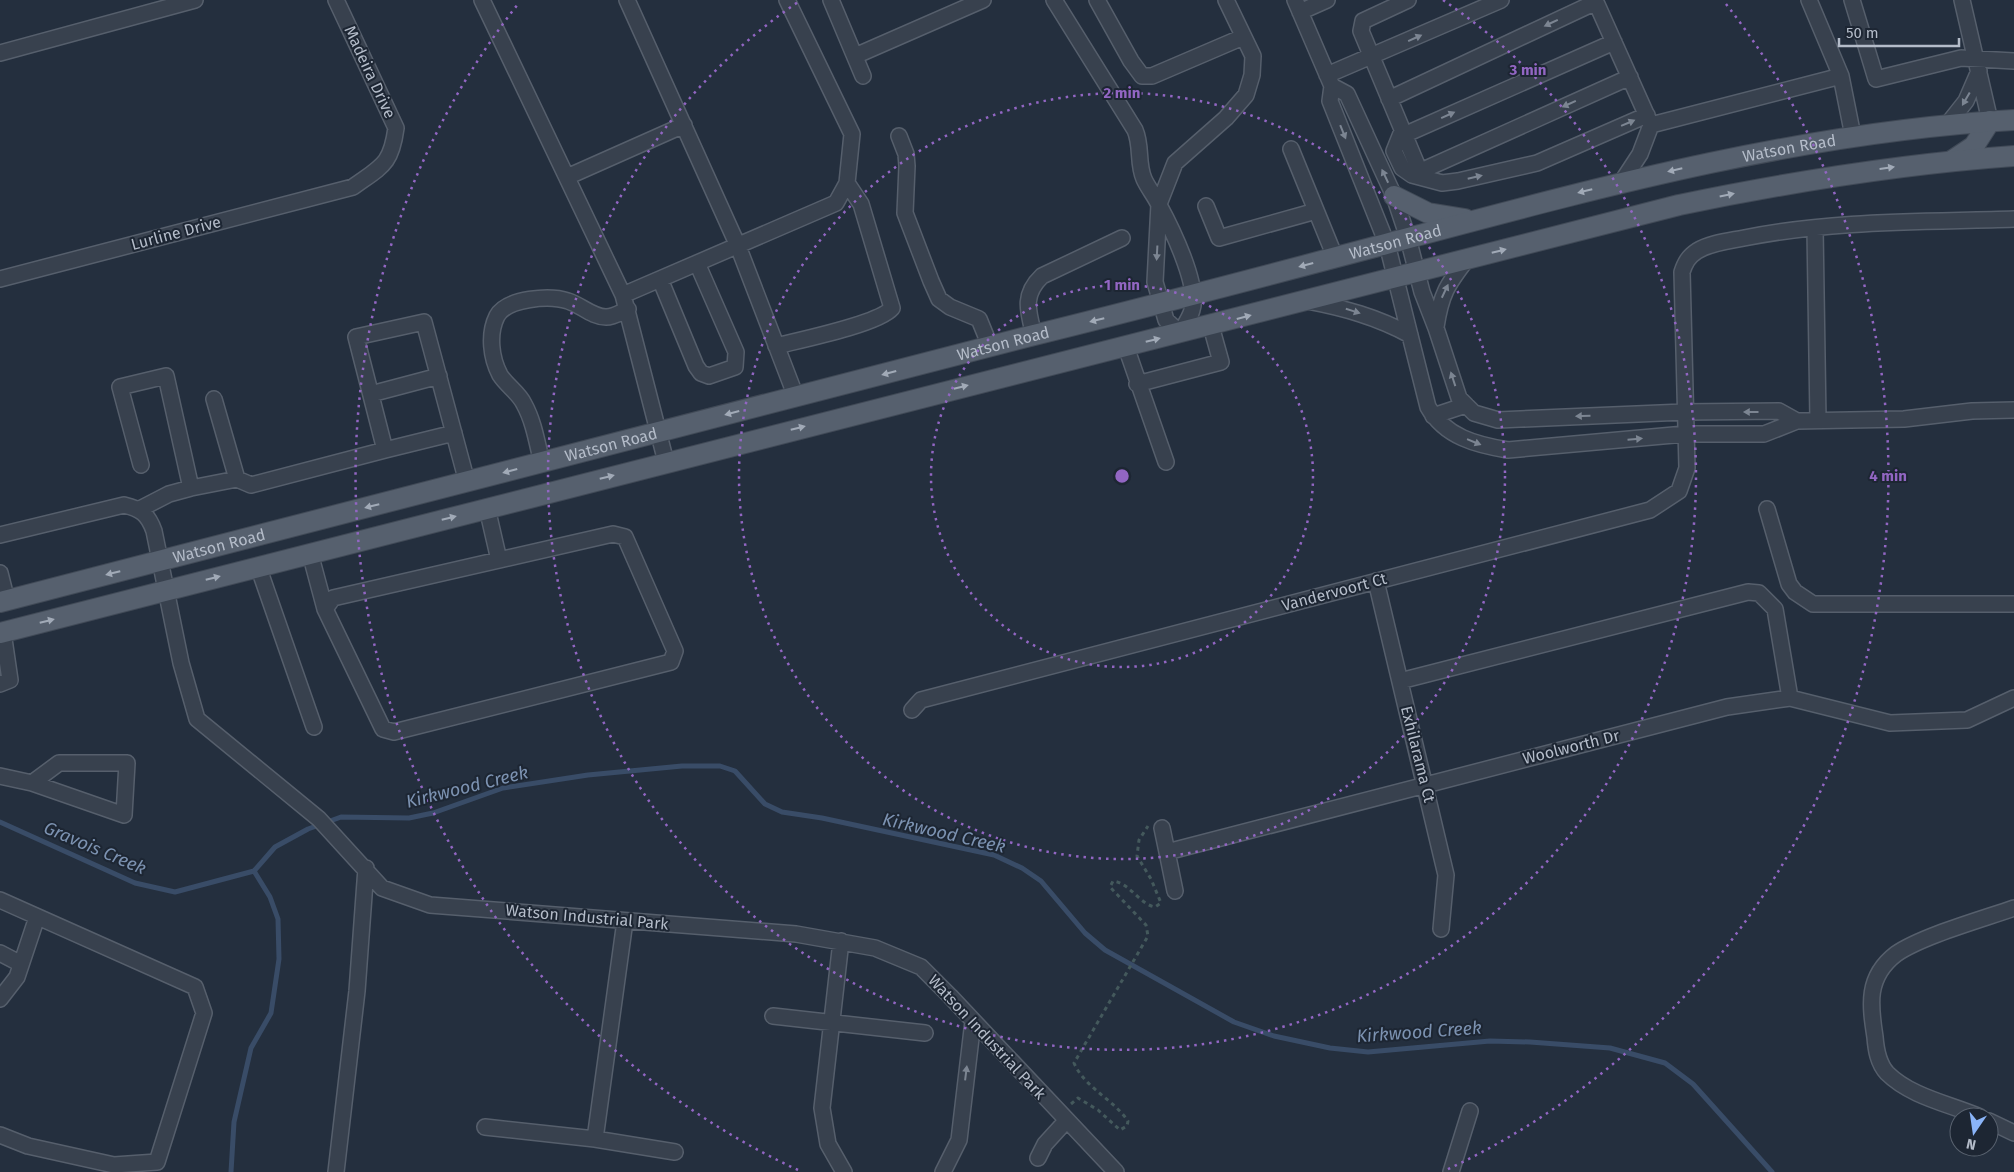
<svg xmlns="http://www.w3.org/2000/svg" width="2014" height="1172" font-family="'Fira Sans',sans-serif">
  <rect width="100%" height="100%" fill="#242f3e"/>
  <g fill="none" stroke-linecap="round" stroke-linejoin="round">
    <path stroke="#394c67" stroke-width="5" d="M0 822 135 883 175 892 254 871 270 897 278 919 279 959 271 1013 251 1048 234 1122 231 1172
      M254 871 275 847 308 829 341 817 409 818 433 813 503 788 588 775 682 766H720L735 771 765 804 782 812 822 818 994 855 1022 868 1041 881 1085 933 1105 950 1234 1022 1274 1036 1330 1048 1368 1052 1490 1041 1530 1042 1610 1048 1665 1063 1693 1084 1772 1172"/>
    <defs>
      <path id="minor" d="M482 0 623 295 666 462
        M627 0 738 246 796 397
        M831 0 863 76
        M1054 0 1135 130C1142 146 1137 163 1144 179 1148 188 1155 196 1159 205 1171 227 1200 286 1192 310 1190 318 1184 326 1180 333L1166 320 1155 282 1159 204 1175 163 1226 118 1246 95 1252 75 1253 56 1226 0
        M1097 0 1131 61 1142 76H1152L1243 37
        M1295 0 1332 86 1330 101 1387 244 1428 407C1445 437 1477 445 1508 450L1685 434H1764L1797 421 1904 419 1972 411 2014 410
        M1408 0 1363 21 1361 31 1417 165 1427 177
        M1595 0 1651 125 1640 154 1621 183
        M1809 0 1841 76 1853 136
        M1852 0 1876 79 1961 58 2014 61
        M1962 0 1990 121
        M1300 12 1327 0
        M0 53 195 0
        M855 56 983 0
        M1327 75 1501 0
        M1332 86 1347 94 1394 196 1408 238 1422 292 1436 328 1459 398 1474 413 1498 420 1684 412 1779 411 1797 421
        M1389 99 1596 2
        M1651 125 1841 76
        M1947 125 1966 101 1979 71
        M1402 131 1394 151 1402 168 1412 175 1442 183 1458 181 1537 163 1647 115
        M1404 135 1614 42
        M899 136 906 154 907 166 905 213 931 281 939 299 950 307 979 319 990 346
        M1291 149 1335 257
        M1421 171 1630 77
        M567 177 684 125
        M1206 206 1219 238 1316 211
        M1815 228 1818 420
        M0 279 353 187C382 166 391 165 396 128L336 0
        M660 279 696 366 701 373 709 376 735 367 736 352 697 263
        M623 295 836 203 847 183 852 134 787 0
        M1307 301C1344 308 1377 317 1410 335
        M1436 327C1441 294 1447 285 1467 259
        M1034 335C1028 311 1022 295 1042 276L1122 238
        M776 346C800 340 879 324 892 308L861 204 847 183
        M1126 347 1166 462
        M1137 384 1221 362 1211 326
        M371 394 439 376
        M214 399 237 479 251 485 385 450
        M1433 416 1466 405
        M454 433 385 450 356 337 424 322 467 482
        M542 463C537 443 534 422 524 404 519 393 507 386 500 375 491 358 488 334 497 316 507 298 550 295 568 301 581 305 592 317 606 317 614 317 621 312 628 309
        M141 465 120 387 166 376 191 488 237 479
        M487 508 499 560
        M140 509 169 494 191 488
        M1767 509 1789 584 1795 592 1813 604H2014
        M613 534 625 537 675 651 671 662 394 732 383 729 325 609 333 598Z
        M0 535 124 505C141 509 148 514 154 531L181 663 197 719 319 819 382 888 430 905 796 934 875 948 921 967 950 996 1116 1172
        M310 553 325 609
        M258 566 314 727
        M0 573 7 601
        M1376 581 1446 875 1441 929
        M1400 681 1748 592 1759 593 1775 609 1790 698
        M0 684 10 680 3 632
        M912 710 921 700 1650 510 1679 491 1687 468 1682 272C1685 263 1688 257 1697 251 1710 243 1729 241 1744 238 1833 220 1924 222 2014 219
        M0 776 32 783 124 815 127 763H59L32 783
        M1162 828 1167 852
        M1175 891 1167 852 1727 707 1790 698 1890 723 1967 720 2014 698
        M0 900 195 987 204 1013 157 1162 114 1165 28 1146 0 1135
        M841 941 822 1108 828 1144 844 1172
        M0 953 21 964
        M0 999 17 977 37 917
        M773 1016 925 1033
        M1980 1117C1950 1104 1911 1097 1887 1073 1878 1063 1876 1050 1875 1037 1870 1005 1866 977 1896 954 1922 936 1983 919 2014 908
        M1989 1121 2014 1133
        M485 1127 595 1139 625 921
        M595 1139 675 1152
        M1038 1158 1045 1144 1066 1121
        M336 1172 357 991 366 868
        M943 1172 959 1140 973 1021
        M1451 1172 1470 1111"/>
      <g id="major">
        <path d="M1953 160 1974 146 1990 121"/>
        <path d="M1394 196 1428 213 1465 219"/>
        <path id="s1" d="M0 602 1034 335C1152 306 1269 275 1386 244 1593 189 1799 132 2014 120"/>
        <path d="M0 633 1679 205C1790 182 1901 164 2014 156"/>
      </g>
    </defs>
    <use href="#minor" stroke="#565f6c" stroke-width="18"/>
    <use href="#major" stroke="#414a57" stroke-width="22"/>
    <path stroke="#44595c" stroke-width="3" stroke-dasharray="4 4" stroke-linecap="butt" d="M1071 1104 1078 1098 1098 1110 1120 1130 1127 1126 1128 1121C1113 1099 1085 1088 1074 1063L1148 936 1146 925 1110 887 1113 881C1130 883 1139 904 1155 907L1161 903 1151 879 1137 856 1139 840 1148 826"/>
    <use href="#minor" stroke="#38414e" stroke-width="15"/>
    <use href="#major" stroke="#56606e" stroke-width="20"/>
  </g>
  <defs><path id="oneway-solid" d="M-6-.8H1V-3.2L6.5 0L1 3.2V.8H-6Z" transform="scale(1.25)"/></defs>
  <g fill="#7c8592">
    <use href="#oneway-solid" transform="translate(1551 23) rotate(155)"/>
    <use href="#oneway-solid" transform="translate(1415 38) rotate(-24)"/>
    <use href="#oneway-solid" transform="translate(1966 99) rotate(120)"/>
    <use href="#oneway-solid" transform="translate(1569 104) rotate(156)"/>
    <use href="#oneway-solid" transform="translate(1448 115) rotate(-24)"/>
    <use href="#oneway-solid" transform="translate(1628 123) rotate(-23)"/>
    <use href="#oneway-solid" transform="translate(1343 132) rotate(68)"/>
    <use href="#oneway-solid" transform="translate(1385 176) rotate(-115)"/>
    <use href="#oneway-solid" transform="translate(1475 177) rotate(-13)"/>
    <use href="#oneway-solid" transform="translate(1157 253) rotate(93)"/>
    <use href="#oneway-solid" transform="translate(1445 291) rotate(-65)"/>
    <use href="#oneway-solid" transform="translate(1353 311) rotate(17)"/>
    <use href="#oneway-solid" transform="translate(1453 379) rotate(-108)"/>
    <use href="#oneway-solid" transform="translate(1751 412) rotate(180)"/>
    <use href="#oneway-solid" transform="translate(1583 416) rotate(178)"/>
    <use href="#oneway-solid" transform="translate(1635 439) rotate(-5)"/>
    <use href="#oneway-solid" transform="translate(1474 442) rotate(22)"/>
    <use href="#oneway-solid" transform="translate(966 1073) rotate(-83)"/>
  </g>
  <g fill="#a1aab7">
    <use href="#oneway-solid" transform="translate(1887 168) rotate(-8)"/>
    <use href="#oneway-solid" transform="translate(1675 170) rotate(167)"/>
    <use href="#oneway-solid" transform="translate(1585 191) rotate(166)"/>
    <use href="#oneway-solid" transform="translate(1727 195) rotate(-12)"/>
    <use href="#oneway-solid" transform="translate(1499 251) rotate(-14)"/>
    <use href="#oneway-solid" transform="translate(1306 265) rotate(165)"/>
    <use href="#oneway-solid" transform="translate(1244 317) rotate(-15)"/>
    <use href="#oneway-solid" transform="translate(1097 320) rotate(166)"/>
    <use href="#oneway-solid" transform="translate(1153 340) rotate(-14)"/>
    <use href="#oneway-solid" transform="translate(889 373) rotate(165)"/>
    <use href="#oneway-solid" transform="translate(961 387) rotate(-14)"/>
    <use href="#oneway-solid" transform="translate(732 413) rotate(165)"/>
    <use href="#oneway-solid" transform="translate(798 428) rotate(-14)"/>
    <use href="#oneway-solid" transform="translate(510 471) rotate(165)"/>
    <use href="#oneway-solid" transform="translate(607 477) rotate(-14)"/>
    <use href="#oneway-solid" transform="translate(372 506) rotate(166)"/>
    <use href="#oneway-solid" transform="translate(449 518) rotate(-14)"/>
    <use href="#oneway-solid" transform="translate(113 573) rotate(166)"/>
    <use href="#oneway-solid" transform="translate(213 578) rotate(-14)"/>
    <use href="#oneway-solid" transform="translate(47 621) rotate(-14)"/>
  </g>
  <g fill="none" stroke="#9266c3" stroke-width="2.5" stroke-dasharray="2.5 5">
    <circle cx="1122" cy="476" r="191"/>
    <circle cx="1122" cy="476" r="383"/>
    <path d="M1443 0A574 574 0 1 1 801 0"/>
    <path d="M798 1170A766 766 0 0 1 518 4M1726 4A766 766 0 0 1 1446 1170"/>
  </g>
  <g text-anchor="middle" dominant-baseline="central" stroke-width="4" stroke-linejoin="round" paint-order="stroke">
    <g font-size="16" fill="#b4bcc9" stroke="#1d2633">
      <text transform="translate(370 72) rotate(65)">Madeira Drive</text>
      <text stroke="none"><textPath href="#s1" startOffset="1846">Watson Road</textPath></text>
      <text transform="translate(176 233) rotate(-15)">Lurline Drive</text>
      <text stroke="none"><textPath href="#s1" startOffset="1441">Watson Road</textPath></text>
      <text stroke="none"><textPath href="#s1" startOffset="1036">Watson Road</textPath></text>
      <text stroke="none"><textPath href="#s1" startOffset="631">Watson Road</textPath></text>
      <text stroke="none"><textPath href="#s1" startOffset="226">Watson Road</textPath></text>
      <text transform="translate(1334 592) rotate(-15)">Vandervoort Ct</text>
      <text transform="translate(1571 747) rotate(-14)">Woolworth Dr</text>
      <text transform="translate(1418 754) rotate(76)">Exhilarama Ct</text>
      <text transform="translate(587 917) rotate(5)">Watson Industrial Park</text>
      <text transform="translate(987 1037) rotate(47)">Watson Industrial Park</text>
    </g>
    <g font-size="18" font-style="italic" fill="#7c92b1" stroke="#1d2633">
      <text transform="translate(467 787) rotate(-14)">Kirkwood Creek</text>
      <text transform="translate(944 833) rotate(13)">Kirkwood Creek</text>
      <text transform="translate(95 848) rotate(23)">Gravois Creek</text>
      <text transform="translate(1419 1032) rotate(-4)">Kirkwood Creek</text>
    </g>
  </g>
  <circle cx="1122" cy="476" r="8" fill="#9266c3" stroke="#1d2633" stroke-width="2.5"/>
  <g font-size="15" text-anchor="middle" font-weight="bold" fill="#9266c3" stroke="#1d2633" stroke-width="4" stroke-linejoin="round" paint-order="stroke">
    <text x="1528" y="75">3 min</text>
    <text x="1122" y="98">2 min</text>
    <text x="1122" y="290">1 min</text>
    <text x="1888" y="481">4 min</text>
  </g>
  <g transform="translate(1974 1132) rotate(193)"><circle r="24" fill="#1d2633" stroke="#59626f"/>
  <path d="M0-4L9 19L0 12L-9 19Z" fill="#8ab4f8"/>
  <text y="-8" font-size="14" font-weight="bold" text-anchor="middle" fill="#b4bcc9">N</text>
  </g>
  <path d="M1839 38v8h120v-8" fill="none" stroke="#b4bcc9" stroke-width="2.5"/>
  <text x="1846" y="38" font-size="15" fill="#b4bcc9" stroke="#1d2633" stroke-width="4" paint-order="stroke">50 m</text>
</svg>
